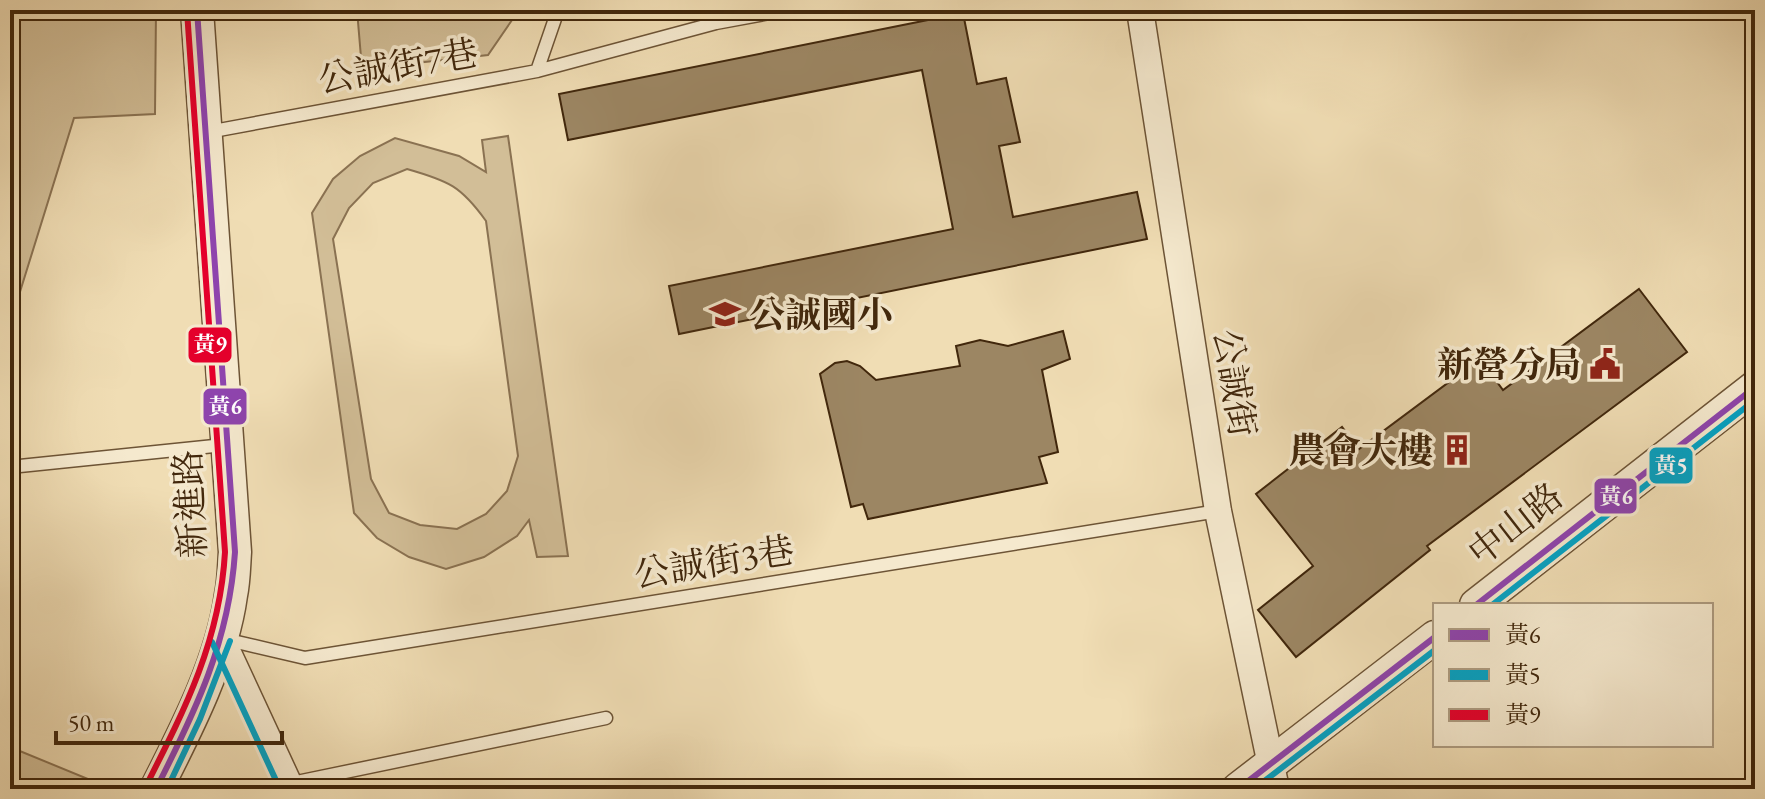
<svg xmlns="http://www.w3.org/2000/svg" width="1765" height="799" font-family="'EB Garamond','Noto Serif TC',serif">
  <rect width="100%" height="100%" fill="#f0ddb4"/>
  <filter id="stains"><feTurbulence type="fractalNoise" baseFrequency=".0025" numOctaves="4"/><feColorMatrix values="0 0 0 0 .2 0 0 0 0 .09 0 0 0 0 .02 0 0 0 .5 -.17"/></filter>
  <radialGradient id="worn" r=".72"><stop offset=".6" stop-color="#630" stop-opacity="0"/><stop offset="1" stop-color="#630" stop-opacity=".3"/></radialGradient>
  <path fill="#d2be97" stroke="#8a7252" stroke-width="2" fill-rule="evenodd" d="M10 10H156L155 114 74 118 10 324Z
    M357 10H517L512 20 488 55 362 69Z
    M508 136 568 556 537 557 529 520 517 536 484 557 446 569 409 557 377 538 354 513 312 213 333 179 360 156 395 138 459 156 486 172 482 140ZM407 169C449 181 461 186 486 221L518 456 507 491 486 514 457 529 420 525 389 513 371 479 333 239 349 208 373 183Z
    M10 747 88 779 83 789H10Z"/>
  <path fill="#9c8663" stroke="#41270c" stroke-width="2" d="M963 13 977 84 1006 78 1020 142 999 146 1013 217 1137 192 1147 239 679 334 669 286 953 229 922 70 568 140 559 94Z
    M1639 289 1687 352 1427 546 1430 550 1296 657 1258 610 1313 566 1256 494 1342 427 1359 449 1480 359 1503 390Z
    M1063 331 1070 359 1042 370 1058 452 1039 457 1047 483 868 519 863 504 851 507 820 374 835 363 847 361 860 366 876 380 960 366 956 346 980 340 1008 346Z"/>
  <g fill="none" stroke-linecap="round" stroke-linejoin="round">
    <defs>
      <path id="service" d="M537 71 558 10
        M208 132 537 71 716 23 786 10
        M10 467 224 445
        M224 639 305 658 1218 511
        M287 784 606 718"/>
      <path id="minor" d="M1140 10 1218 511 1276 789
        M221 638 291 789"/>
      <path id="tertiary" d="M1476 605 1755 387
        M156 789C186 730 222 661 231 595 234 581 234 566 235 552L197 10
        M1238 789 1435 637"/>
    </defs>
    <use href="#service" stroke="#6d5436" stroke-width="15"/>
    <use href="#minor" stroke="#6d5436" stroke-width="29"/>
    <use href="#tertiary" stroke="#6d5436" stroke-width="35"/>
    <use href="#service" stroke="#f5e9ce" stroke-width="12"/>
    <use href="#minor" stroke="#f5e9ce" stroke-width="26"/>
    <use href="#tertiary" stroke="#f5e9ce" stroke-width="32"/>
    <defs>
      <path id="bus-1" d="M1476 605 1755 387
        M156 789C196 710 229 642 235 552L197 10
        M1238 789 1435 637"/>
      <path id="bus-2" d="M1492 605 1755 400
        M212 642 280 789
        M167 789 200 719 230 641
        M1254 789 1435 650"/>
      <path id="bus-3" d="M147 784C186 707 220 640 225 552L187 11"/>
    </defs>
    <use href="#bus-1" stroke="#f5e9ce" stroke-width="12"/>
    <use href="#bus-2" stroke="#f5e9ce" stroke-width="12"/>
    <use href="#bus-3" stroke="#f5e9ce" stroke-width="12"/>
    <use href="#bus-1" stroke="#8e44ad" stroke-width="6"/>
    <use href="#bus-2" stroke="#03a2c4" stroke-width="6"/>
    <use href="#bus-3" stroke="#e4002b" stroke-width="6"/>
  </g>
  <defs>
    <symbol id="school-bare" viewBox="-9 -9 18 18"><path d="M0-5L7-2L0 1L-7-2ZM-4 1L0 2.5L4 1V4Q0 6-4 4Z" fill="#8f2418" stroke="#f5e9ce" stroke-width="2.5" paint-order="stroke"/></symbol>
    <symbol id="civic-bare" viewBox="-9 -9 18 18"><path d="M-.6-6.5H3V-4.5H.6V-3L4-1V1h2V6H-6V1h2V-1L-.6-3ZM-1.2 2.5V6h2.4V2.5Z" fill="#8f2418" stroke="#f5e9ce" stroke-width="2.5" paint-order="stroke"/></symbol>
    <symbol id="building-bare" viewBox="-9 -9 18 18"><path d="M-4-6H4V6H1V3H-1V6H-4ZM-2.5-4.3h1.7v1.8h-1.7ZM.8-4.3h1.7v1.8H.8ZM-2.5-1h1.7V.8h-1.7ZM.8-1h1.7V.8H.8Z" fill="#8f2418" stroke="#f5e9ce" stroke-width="2.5" paint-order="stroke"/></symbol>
  </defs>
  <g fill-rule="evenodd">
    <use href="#school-bare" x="703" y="292" width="44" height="44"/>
    <use href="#civic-bare" x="1583" y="342" width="44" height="44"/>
    <use href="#building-bare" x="1435" y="428" width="44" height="44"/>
  </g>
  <g text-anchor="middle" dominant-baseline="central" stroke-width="7" stroke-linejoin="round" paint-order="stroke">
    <g font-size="36" fill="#41270c" stroke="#f5e9ce">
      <text transform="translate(398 66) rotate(-10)">公誠街7巷</text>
      <text transform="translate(1235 383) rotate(81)">公誠街</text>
      <text transform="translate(190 504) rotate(-93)">新進路</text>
      <text transform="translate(1515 524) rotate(-38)">中山路</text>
      <text transform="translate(714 562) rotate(-9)">公誠街3巷</text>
    </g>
    <g font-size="36" font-weight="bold" fill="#41270c" stroke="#f5e9ce" text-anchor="end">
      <text x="749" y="314" text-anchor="start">公誠國小</text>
      <text x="1581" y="364">新營分局</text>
      <text x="1433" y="450">農會大樓</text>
    </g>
  </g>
  <g stroke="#f5e9ce" stroke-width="3">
    <rect x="187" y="326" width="46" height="38" rx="8" fill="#e4002b"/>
    <rect x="202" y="387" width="46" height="39" rx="8" fill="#8e44ad"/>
    <rect x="1648" y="446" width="46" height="39" rx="8" fill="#03a2c4"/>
    <rect x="1593" y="477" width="45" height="38" rx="8" fill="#8e44ad"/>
  </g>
  <g font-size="22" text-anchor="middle" font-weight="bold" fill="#fff">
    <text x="210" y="352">黃9</text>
    <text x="225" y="414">黃6</text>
    <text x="1671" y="473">黃5</text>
    <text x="1616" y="504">黃6</text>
  </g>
  <rect width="1765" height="799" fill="none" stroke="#f0ddb4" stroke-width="40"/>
  <rect x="12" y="12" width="1741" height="775" fill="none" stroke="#41270c" stroke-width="4"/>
  <rect x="20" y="20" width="1725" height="759" fill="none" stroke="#41270c" stroke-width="2"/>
  <rect x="1433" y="603" width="280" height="144" fill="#f5e9ce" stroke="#ad9b80" stroke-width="2"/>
  <rect x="1449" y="629" width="40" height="12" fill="#8e44ad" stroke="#ad9b80" stroke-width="2"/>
  <text x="1505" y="643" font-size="24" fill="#41270c">黃6</text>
  <rect x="1449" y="669" width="40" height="12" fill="#03a2c4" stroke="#ad9b80" stroke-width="2"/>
  <text x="1505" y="683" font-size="24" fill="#41270c">黃5</text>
  <rect x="1449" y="709" width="40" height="12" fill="#e4002b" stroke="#ad9b80" stroke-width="2"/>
  <text x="1505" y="723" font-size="24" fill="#41270c">黃9</text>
  <path d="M56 731v12h226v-12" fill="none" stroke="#41270c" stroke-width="4"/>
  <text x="68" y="731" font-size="24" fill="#41270c" stroke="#f5e9ce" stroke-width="6" paint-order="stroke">50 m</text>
  <rect width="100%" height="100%" filter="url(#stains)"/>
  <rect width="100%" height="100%" fill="url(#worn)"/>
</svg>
